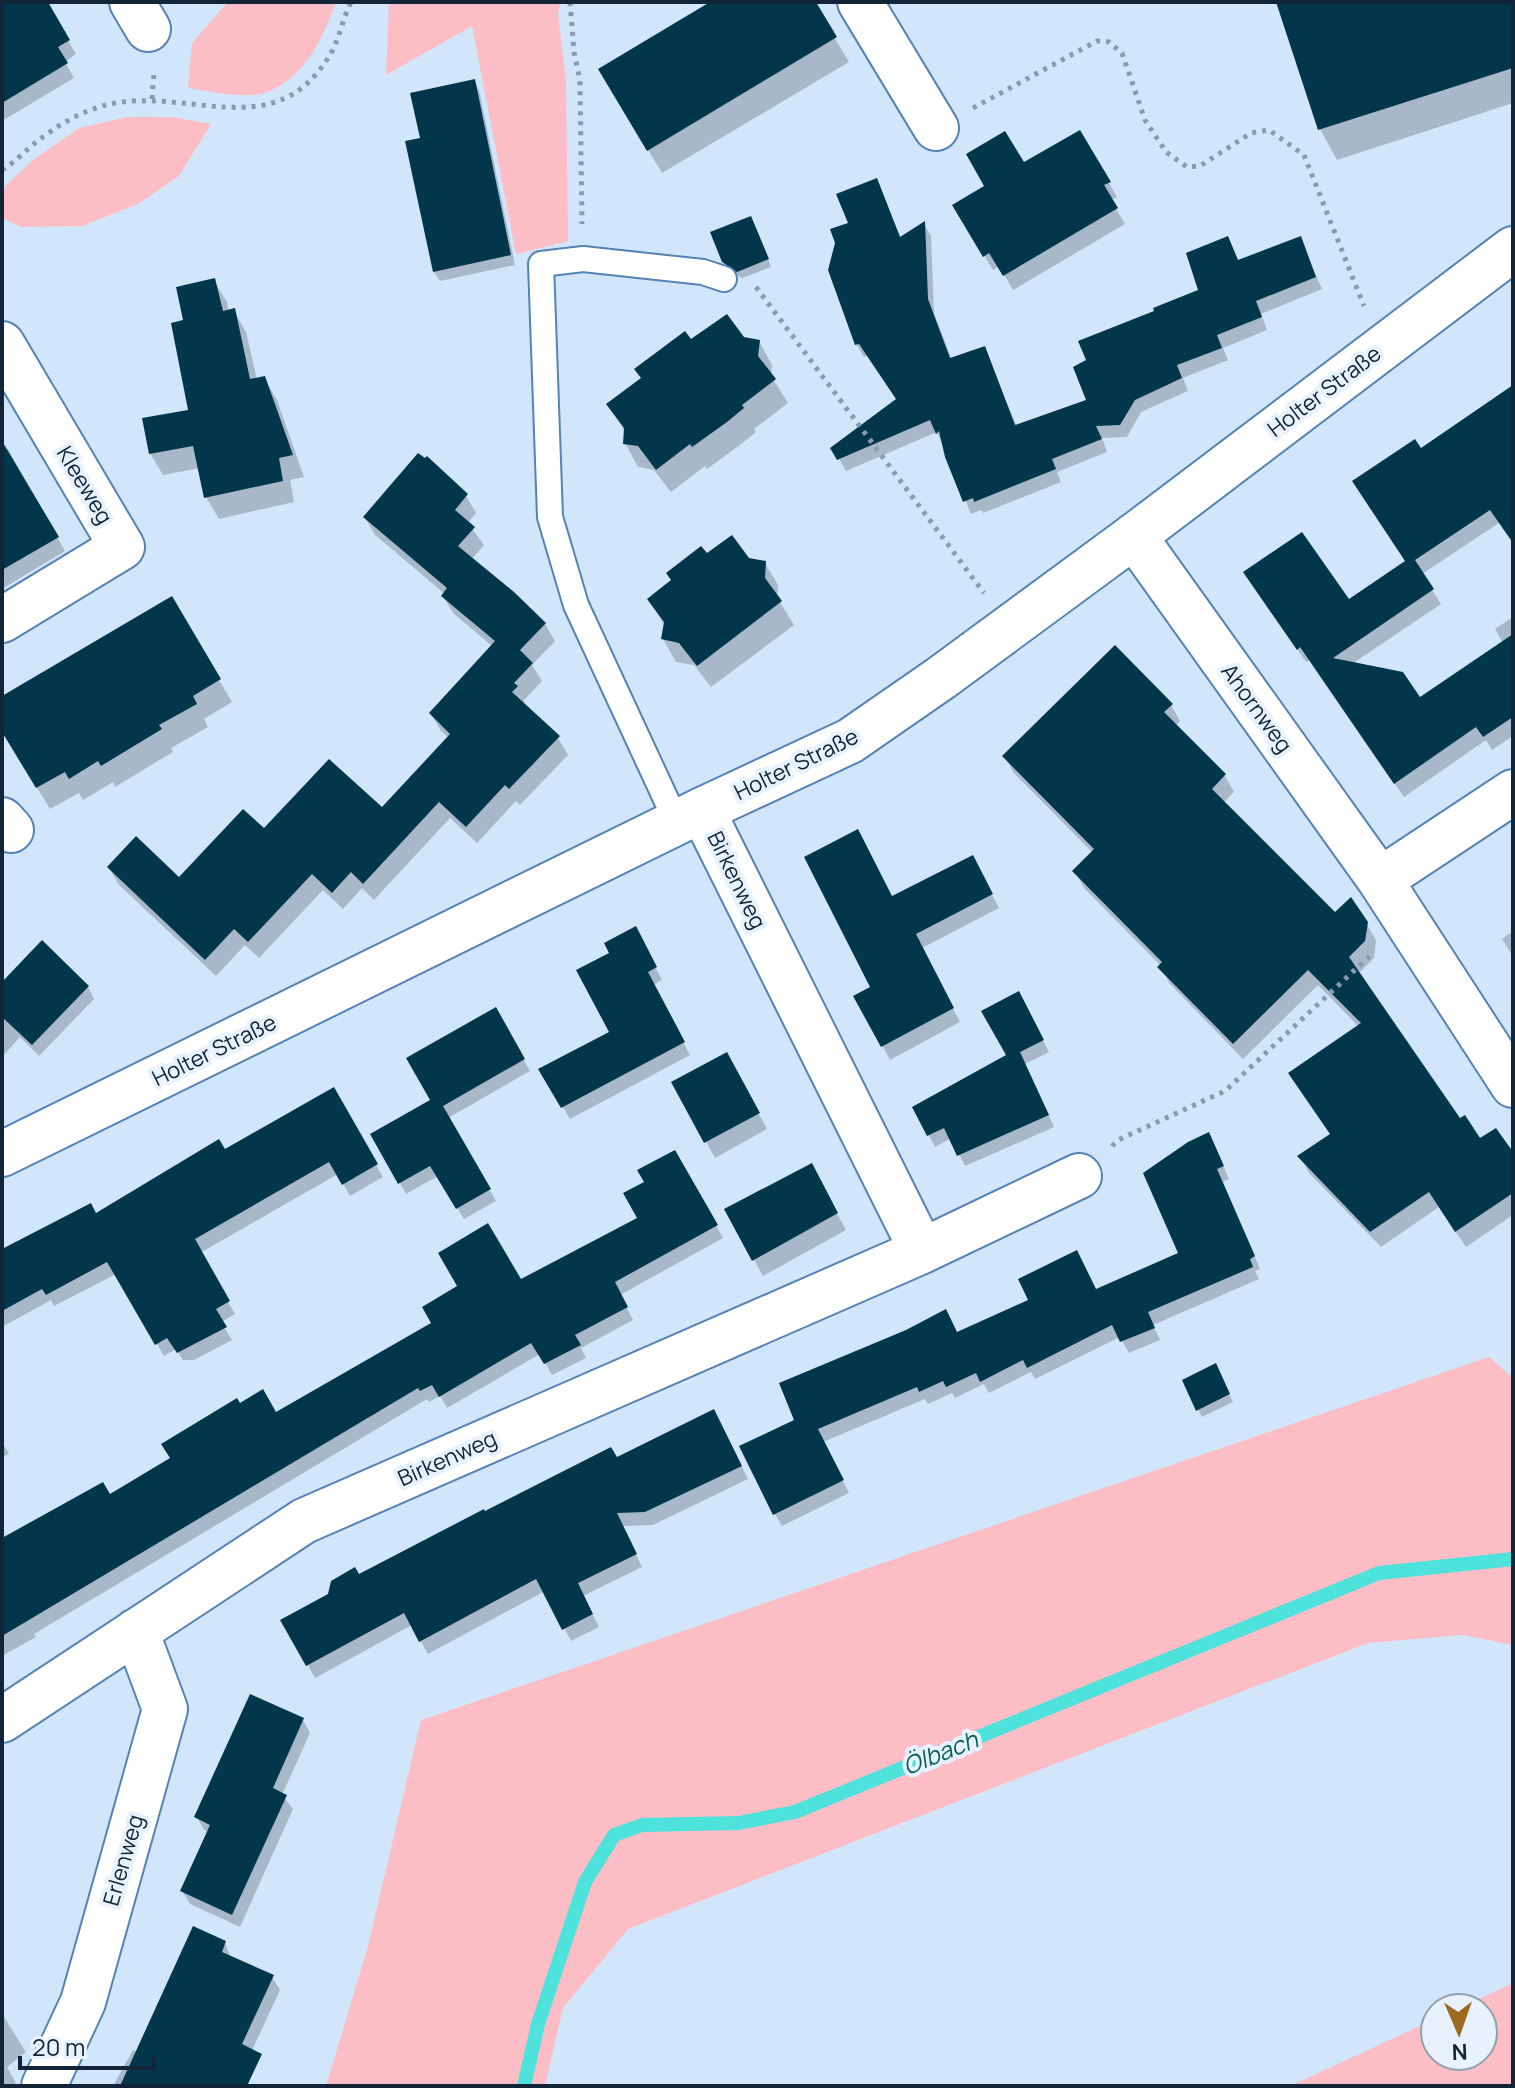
<svg xmlns="http://www.w3.org/2000/svg" width="1515" height="2088" font-family="Manrope,sans-serif">
  <rect width="100%" height="100%" fill="#d2e6fb"/>
  <path fill="#fdbdc5" d="M228 2H336C323 38 304 80 264 93 244 99 208 91 188 88L192 43Z
    M389 2H560L558 15 566 80 568 241 516 254 472 26 386 75Z
    M127 117H172L211 124 179 176 138 204 82 226 21 227 2 218V189L34 159 79 128Z
    M1489 1357 1513 1378V1645L1462 1635 1368 1643 628 1929 563 2008 545 2086H326L368 1946 421 1720Z
    M1513 1983V2086H1290L1435 2019V2056H1483V2008H1459Z"/>
  <path fill="#0003" d="M2 2H46L76 54 65 62 74 78 2 121Z
    M714 2H813L849 62 662 173 614 93Z
    M1278 2H1513V103L1337 160 1320 129Z
    M474 81 479 90 515 265 440 281 434 272 422 139Z
    M1079 132 1117 197 1111 200 1125 224 1013 290 999 266 993 270 955 206Z
    M876 181 901 238 924 224 931 236 934 313 952 360 984 348 1017 427 1088 401 1200 292 1227 239 1239 262 1300 239 1322 289 1261 314 1267 330 1223 348 1228 360 1183 378 1188 391 1141 412 1127 437 1102 438 1107 452 1057 472 1061 482 983 513 981 510 971 514 937 432 846 471 833 448 898 400 868 355 864 357 857 345 850 224Z
    M755 225 771 267 742 278 728 270 724 262Z
    M214 281 227 302 229 312 234 311 246 332 257 380 264 378 277 400 304 477 290 480 294 502 219 519 206 497 200 468 163 475 150 453 190 412 185 321Z
    M743 339 759 341 772 365 771 376 788 403 754 429 756 432 740 445 707 469 705 466 671 492 654 470 638 467 625 443 626 433 609 405 691 341Z
    M1513 388V542L1499 523 1422 574 1441 604 1352 664 1420 700 1503 643 1495 629 1513 617V736L1492 750 1486 740 1404 797 1310 660 1306 662 1254 587 1348 602 1407 562 1421 450Z
    M8 449 65 551 2 589V452Z
    M466 496 476 513 468 523 484 545 471 560 545 624 555 641 532 665 542 681 524 700V706L558 738 568 755 520 805 516 801 477 843 450 818 374 900 362 888 343 909 323 890 259 958 245 945 216 976 119 885 109 868 179 880 264 831 382 810 449 738 441 731 431 714 492 646 453 613 443 596 445 594 375 535 365 518Z
    M748 560 765 563 778 585 777 597 794 625 711 687 694 665 676 662 663 639 665 626 649 600Z
    M171 598 232 702 204 719 208 727 171 748 173 752 115 787 113 782 83 800 79 793 50 809 2 729V698Z
    M1171 705 1180 721 1175 726 1225 776 1234 792 1223 803 1335 915 1366 923 1376 940 1374 958 1358 974 1460 1121 1479 1141 1513 1155V1215L1466 1247 1439 1207 1381 1247 1309 1173 1300 1157 1331 1136 1359 1027 1318 985 1243 1059 1169 983 1161 966 1084 888 1075 871 1093 853 1014 773 1004 756Z
    M972 858 999 908 922 948 960 1022 890 1060 856 996 873 988 892 899Z
    M1513 931V957L1502 939Z
    M642 941 662 980 653 985 690 1055 570 1119 541 1070 612 1033Z
    M2 985 88 987 94 999 39 1056 20 1037 2 1057Z
    M1018 994 1049 1052 1025 1064 1054 1127 965 1166 951 1138 935 1147 914 1107 1008 1056Z
    M495 1009 530 1071 448 1118 496 1201 464 1219 438 1176 406 1194 373 1135 432 1100Z
    M735 1070 767 1129 715 1158 674 1083Z
    M333 1090 383 1177 350 1196 338 1174 200 1253 235 1314 221 1322 232 1340 194 1360H183L176 1349 164 1356 116 1274 54 1306 51 1300 2 1327V1251L96 1216 224 1152Z
    M1215 1147 1229 1179 1223 1182 1260 1269 1255 1271 1259 1279 1153 1325 1160 1340 1129 1353 1120 1337 1035 1379 1031 1372 989 1393 984 1384 955 1398 952 1393 928 1404 925 1399 823 1442 849 1493 782 1526 775 1514 797 1421 957 1334 1096 1291 1180 1254Z
    M675 1152 723 1238 620 1295 633 1320 581 1348 586 1358 552 1375 540 1354 447 1408 440 1396 429 1402 427 1399 34 1634 36 1637 2 1656V1533L5 1539 110 1497 173 1459 239 1406 276 1415 640 1219 647 1183Z
    M820 1182 846 1230 763 1276 727 1210Z
    M1219 1373 1233 1402 1202 1417 1184 1381Z
    M721 1425 748 1479 653 1525 622 1526 642 1567 583 1596 599 1627 571 1641 545 1591 428 1654 412 1625 315 1678 283 1621 358 1577 485 1513 616 1460Z
    M2 1442 9 1454 2 1457Z
    M303 1720 310 1733 282 1795 293 1809 240 1927 190 1904 182 1891 209 1832 204 1830 197 1817Z
    M225 1943 231 1958 272 1977 280 1990 238 2081 215 2086H113L133 2050 138 2052Z
    M2 2014 26 2052 7 2067 16 2083 13 2086H2Z"/>
  <g fill="none" stroke-linecap="round" stroke-linejoin="round">
    <path stroke="#4de2db" stroke-width="14" d="M524 2086 538 2024 585 1882 614 1835 642 1825 739 1823 795 1812 1379 1573 1513 1559"/>
  </g>
  <path fill="#02374b" d="M2 2H48L70 40 58 47 68 63 2 103Z
    M710 2H816L837 37 647 151 598 69Z
    M1276 2H1513V68L1318 130Z
    M475 79 511 255 433 272 405 141 420 138 410 93Z
    M1080 130 1111 182 1104 185 1118 208 1003 276 989 253 983 257 952 205 984 186 966 154 1005 131 1024 162Z
    M877 178 900 237 925 221 928 299 950 358 985 346 1015 425 1086 400 1073 367 1086 360 1078 341 1154 311 1153 308 1198 290 1186 253 1228 236 1238 260 1301 236 1316 277 1256 301 1262 317 1217 335 1222 348 1177 365 1182 378 1135 400 1120 425 1096 426 1102 439 1052 459 1056 469 974 502 973 498 963 502 945 457 939 431 936 434 930 420 837 460 830 448 896 399 859 344 855 345 828 270 835 243 830 229 848 223 836 194Z
    M751 216 769 259 737 272 722 262 710 232Z
    M215 278 223 311 235 308 250 379 265 376 293 455 279 458 283 481 204 498 193 446 149 454 142 418 188 410 171 323 183 320 176 287Z
    M727 314 744 337 760 340 758 356 776 379 742 405 744 408 727 422 692 447 690 444 656 470 638 446 623 444 624 428 606 404 641 378 634 369 685 331 691 339Z
    M1513 385V543L1490 510 1415 560 1434 589 1333 658 1403 672 1420 697 1513 634V717L1483 737 1476 727 1394 784 1300 647 1297 650 1243 572 1302 532 1349 599 1405 561 1352 481 1415 439 1421 448Z
    M2 441 59 537 2 570Z
    M418 453 425 458 427 456 468 494 455 510 475 527 458 546 514 592 546 623 520 650 533 663 514 683 518 686 512 692 560 736 509 789 505 785 466 827 439 802 363 884 351 872 332 893 312 874 248 942 234 929 205 960 107 867 136 836 179 877 243 809 264 828 329 759 382 807 450 734 429 713 495 641 441 596 447 588 363 517Z
    M732 535 749 558 766 561 765 578 782 601 697 666 679 643 661 639 664 622 647 599 671 580 666 573 701 546 707 553Z
    M172 596 221 679 193 696 197 704 159 725 162 729 101 766 98 761 69 779 65 772 36 788 2 732V696Z
    M1115 645 1173 704 1164 712 1226 774 1212 789 1335 912 1351 897 1368 922 1365 941 1349 957 1460 1118 1465 1115 1480 1138 1496 1128 1513 1152V1193L1455 1232 1429 1192 1370 1232 1297 1156 1330 1134 1288 1073 1361 1023 1308 970 1233 1044 1157 967 1162 962 1072 871 1094 849 1002 756Z
    M858 829 892 896 973 855 993 894 916 934 954 1008 881 1047 853 996 870 987 804 857Z
    M636 926 657 967 648 972 685 1042 561 1108 538 1069 609 1032 576 970 609 953 604 943Z
    M42 940 89 986 32 1045 2 1017V982Z
    M1019 991 1044 1040 1020 1052 1049 1115 957 1156 944 1128 927 1136 912 1107 1006 1055 981 1011Z
    M496 1007 525 1059 443 1106 491 1189 456 1209 430 1166 398 1184 370 1134 430 1100 406 1058Z
    M727 1052 760 1113 704 1143 671 1082Z
    M334 1087 378 1164 342 1185 329 1162 195 1239 230 1301 216 1309 227 1327 177 1353 167 1338 155 1345 107 1262 46 1295 42 1289 2 1311V1249L91 1203 96 1213 219 1139 225 1149Z
    M1209 1132 1224 1166 1217 1169 1255 1256 1250 1259 1253 1267 1148 1312 1155 1328 1120 1342 1112 1325 1027 1368 1023 1360 980 1382 976 1373 946 1387 943 1381 919 1392 917 1387 818 1429 844 1480 773 1515 739 1446 794 1420 779 1383 906 1330 946 1309 957 1332 1028 1300 1018 1279 1077 1250 1096 1289 1178 1253 1143 1173 1188 1142Z
    M675 1150 718 1225 615 1282 628 1307 575 1335 581 1345 544 1364 531 1343 439 1397 432 1385 420 1391 418 1388 2 1636V1538L103 1482 110 1494 170 1458 161 1444 237 1398 240 1403 263 1389 276 1412 431 1323 422 1307 457 1286 438 1253 488 1223 521 1279 637 1218 623 1193 644 1182 637 1170Z
    M812 1163 838 1213 752 1261 724 1209Z
    M1216 1363 1230 1394 1196 1411 1182 1380Z
    M714 1409 742 1466 645 1512 617 1513 637 1554 578 1583 593 1614 562 1630 536 1579 419 1642 404 1613 306 1666 280 1620 328 1594 331 1581 355 1567 359 1574 484 1509 485 1511 611 1447 617 1457Z
    M250 1694 304 1718 273 1788 287 1795 232 1915 180 1891 210 1825 194 1817Z
    M193 1926 226 1941 222 1952 274 1975 242 2044 262 2054 247 2086H120Z"/>
  <g fill="none" stroke-linecap="round" stroke-linejoin="round">
    <defs>
      <path id="lane" d="M677 823 576 605 550 517 541 264 583 259 703 272 724 279"/>
      <path id="street" d="M132 2 148 29
        M860 2 936 128
        M2 344 122 547 2 620
        M1134 536 1380 880 1513 1085
        M702 810 922 1251
        M2 820 11 830
        M1380 880 1513 792
        M2 1720 304 1521 922 1251 1079 1176
        M44 2086 83 2002 165 1709 136 1631"/>
      <path id="secondary" d="M2 1154 702 810 850 741 941 678 1134 536 1513 249"/>
    </defs>
    <use href="#lane" stroke="#5483b4" stroke-width="28"/>
    <use href="#street" stroke="#5483b4" stroke-width="48"/>
    <use href="#secondary" stroke="#5483b4" stroke-width="48"/>
    <path stroke="#879baf" stroke-width="5" stroke-dasharray="4 6" stroke-linecap="butt" d="M570 2 574 52 580 80 582 224
      M152 99 154 72
      M973 108 1097 41 1109 42 1122 53 1145 120 1166 152 1187 167 1200 166 1251 133 1269 130 1304 155 1364 306
      M2 170C14 163 24 152 35 143 56 126 83 110 110 104 190 87 273 145 328 58 339 42 342 20 351 2
      M756 287 984 593
      M1112 1146 1118 1140 1225 1091 1374 952"/>
    <use href="#lane" stroke="#fff" stroke-width="24"/>
    <use href="#street" stroke="#fff" stroke-width="44"/>
    <use href="#secondary" stroke="#fff" stroke-width="44"/>
  </g>
  <g text-anchor="middle" dominant-baseline="central" stroke-width="8" stroke-linejoin="round" paint-order="stroke">
    <g font-size="22" fill="#112438" stroke="#e8f2fd">
      <text transform="translate(1324 391) rotate(-37)">Holter Straße</text>
      <text transform="translate(85 485) rotate(59)">Kleeweg</text>
      <text transform="translate(1257 708) rotate(54)">Ahornweg</text>
      <text transform="translate(796 764) rotate(-26)">Holter Straße</text>
      <text transform="translate(737 880) rotate(64)">Birkenweg</text>
      <text transform="translate(214 1050) rotate(-26)">Holter Straße</text>
      <text transform="translate(447 1458) rotate(-24)">Birkenweg</text>
      <text transform="translate(123 1860) rotate(-74)">Erlenweg</text>
    </g>
    <g font-size="24" font-style="italic" fill="#08605c" stroke="#e8f2fd">
      <text transform="translate(940 1752) rotate(-22)">Ölbach</text>
    </g>
  </g>
  <rect width="1515" height="2088" fill="none" stroke="#112438" stroke-width="8"/>
  <g transform="translate(1459 2032) rotate(178)"><circle r="38" fill="#e8f2fd" stroke="#92a0ae" stroke-width="2"/>
  <path d="M0-6L14 30L0 20L-14 30Z" fill="#9e6a22"/>
  <text y="-12" font-size="22" font-weight="bold" text-anchor="middle" fill="#112438">N</text>
  </g>
  <path d="M20 2056v12h134v-12" fill="none" stroke="#112438" stroke-width="4"/>
  <text x="32" y="2056" font-size="24" fill="#112438" stroke="#e8f2fd" stroke-width="6" paint-order="stroke">20 m</text>
</svg>
